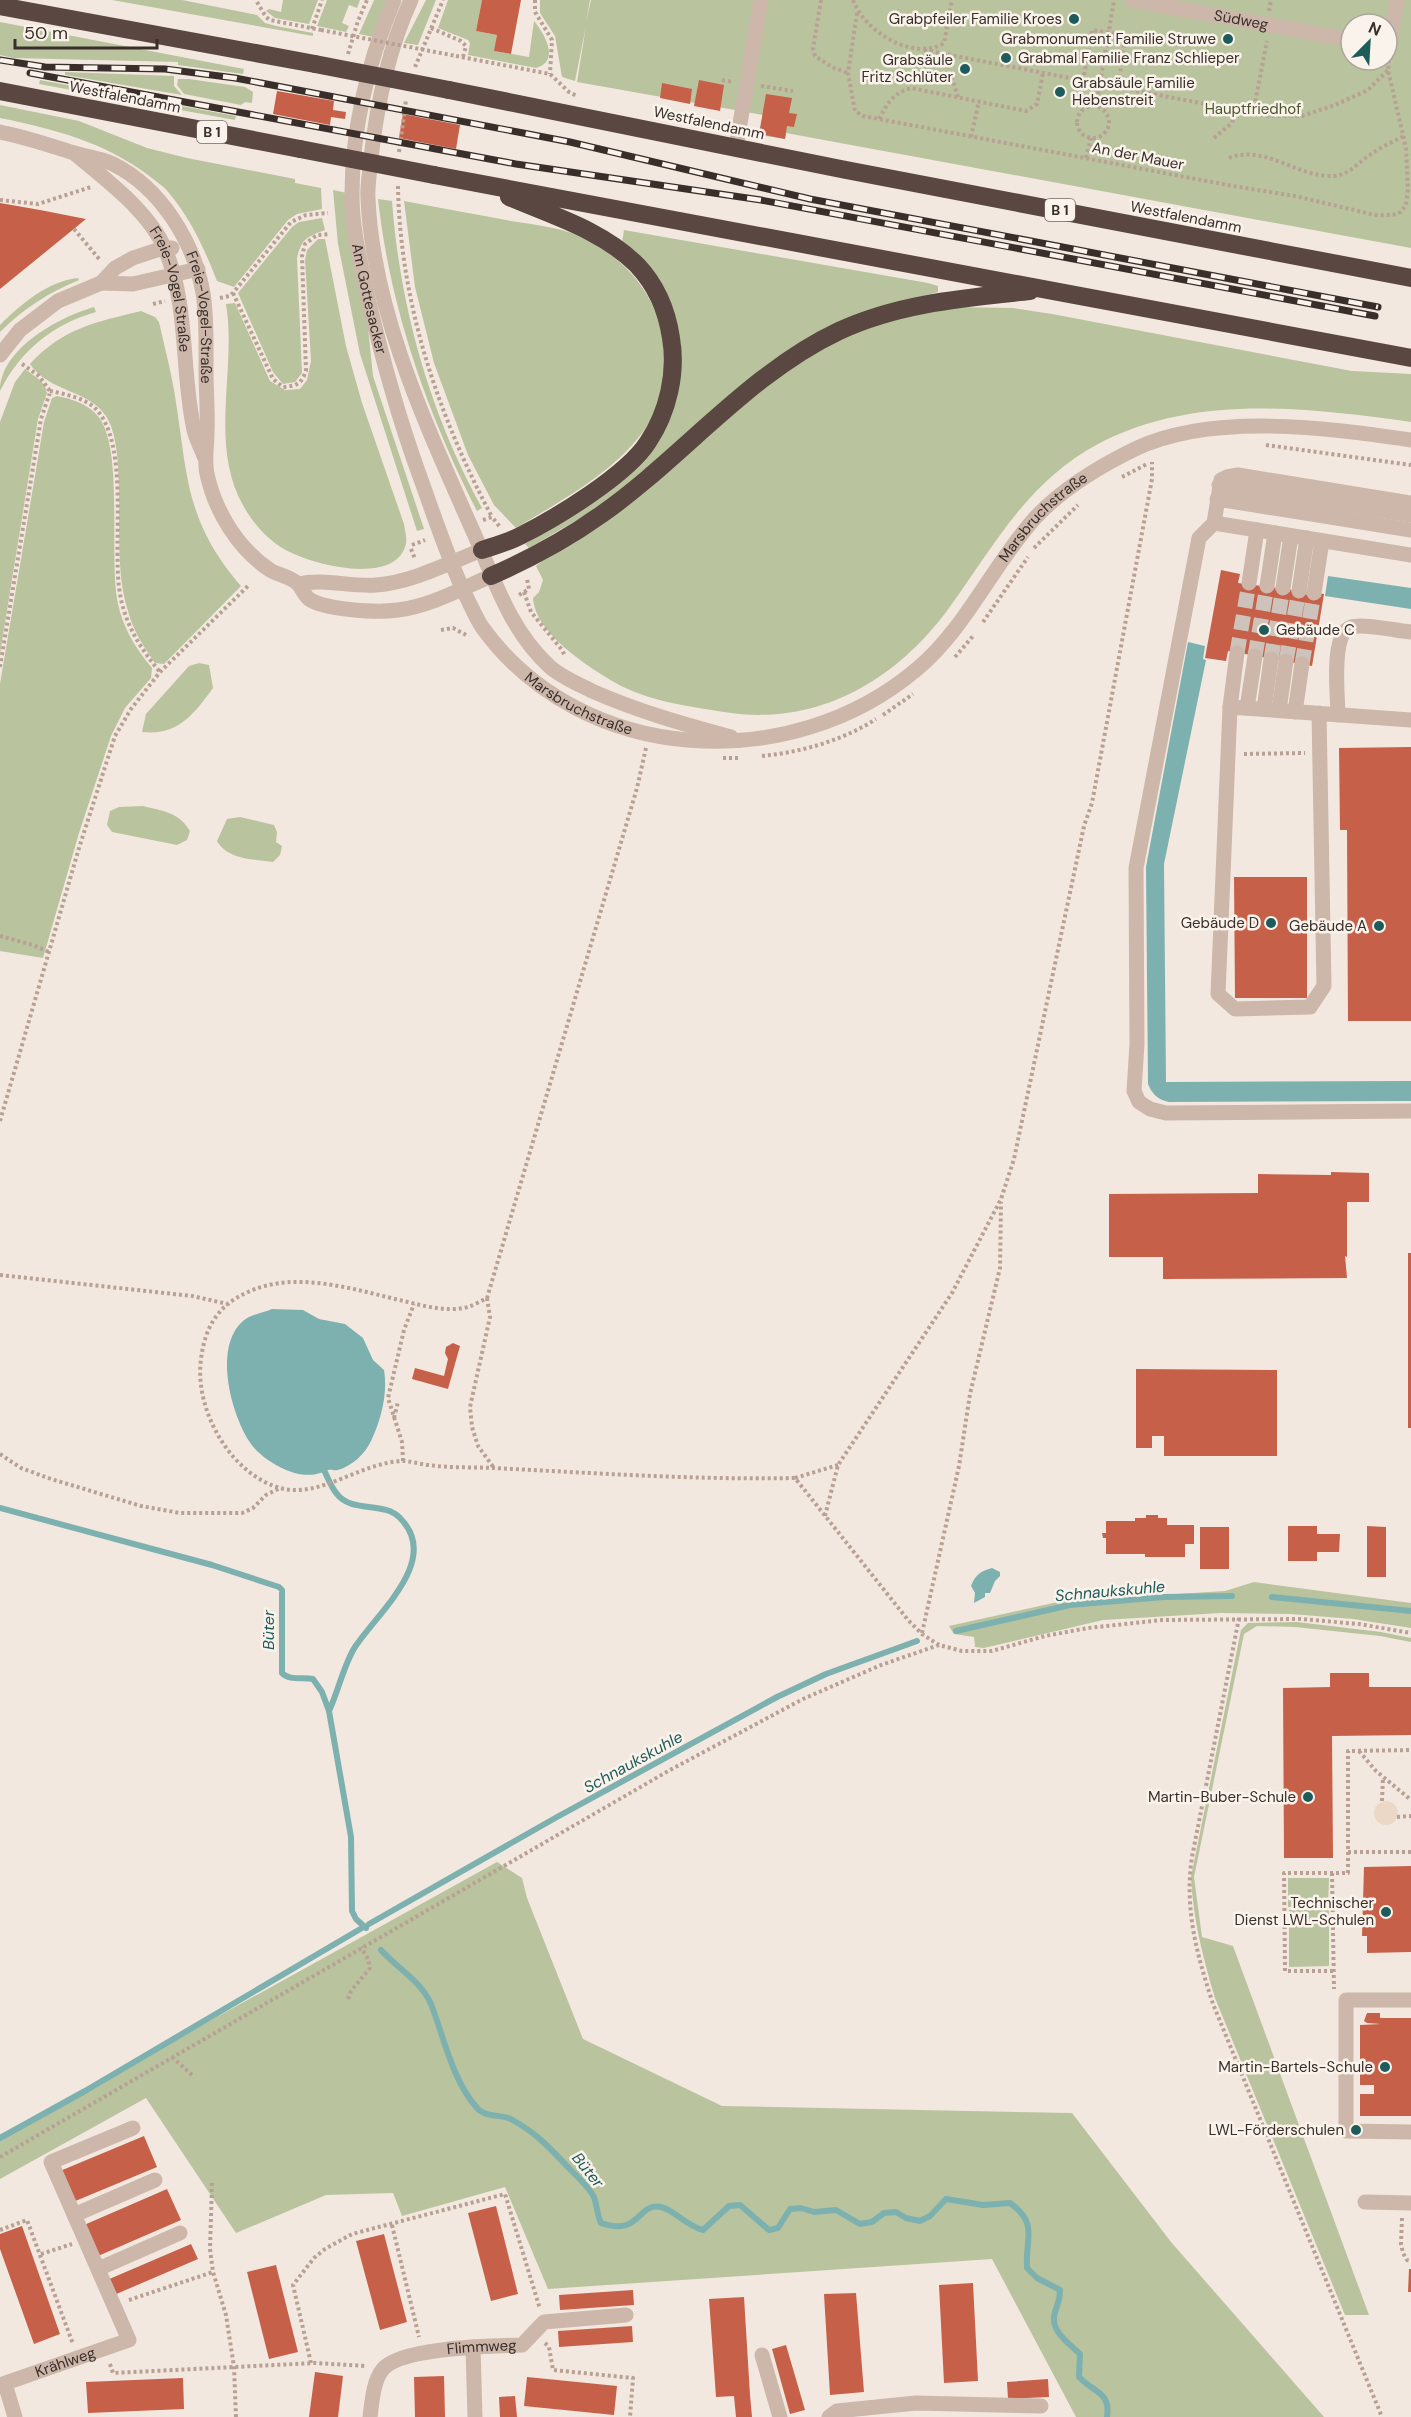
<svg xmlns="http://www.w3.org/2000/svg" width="1411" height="2417" font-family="'DM Sans',sans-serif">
  <rect width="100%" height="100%" fill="#f3e8df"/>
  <path fill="#b9c39e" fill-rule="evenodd" d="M112 0H182L257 15 265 23 276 26 313 33V36Z
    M283 0H318L309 24 275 18 266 11 269 9 281 12Z
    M327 0H360L357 8 349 5 342 23 349 26 346 32 317 26Z
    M374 0H388L373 37 359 34Z
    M426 0H436L418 45 404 43Z
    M448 0H482L476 31 497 35 495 51 529 57 534 21C544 33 561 61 536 68L468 55 470 43 468 40 438 28Z
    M540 0H590L586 22 591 0H1411V248L786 133 785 139 759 135 763 115 577 82 586 26 575 81 562 77 555 36 540 13ZM1351 24H1387V60H1351Z
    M0 22 244 69 243 74 178 65V62L13 58 0 55Z
    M65 72 174 76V86L182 95 65 75Z
    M178 79H189L245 87 253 92 252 103 245 102 241 105 184 94 177 85Z
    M40 80 236 116 235 120 39 84Z
    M0 105 79 121 147 148 187 158 295 179V183L321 188 322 209 297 214 288 220 234 287 217 281C205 250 191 219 169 193 164 186 155 181 148 175 104 142 54 129 0 118Z
    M333 190 347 193 367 318 373 376 424 529 417 531 360 354 338 244Z
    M378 199 392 201C400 308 430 414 482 508L477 511C427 413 390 308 378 199Z
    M404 201C440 208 475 214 511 221 537 225 567 228 590 241 622 259 648 286 659 322 693 430 594 481 516 528L494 505 468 455 434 363 415 287Z
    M322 218 325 230C307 237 302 238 297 258L302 373 295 382 283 384 273 372 238 293 292 227 299 222Z
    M624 230 928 283 938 286V292L871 310 594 510 529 548 525 544 604 494 631 473 680 367 681 344 672 310 622 243Z
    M318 239H325L346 346 362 403 404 524C405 532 408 540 405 547 392 586 309 564 284 549 268 540 253 523 244 507 208 445 237 370 226 304L235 303 270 381 285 390 300 389 307 380 311 361 305 260 307 250Z
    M78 278 79 280C48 293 24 308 0 332V325C21 304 48 281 78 278Z
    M94 307 96 312C53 324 20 351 0 391 0 349 59 317 94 307Z
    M953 307 1013 308 1052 314 1352 371 1411 374V422C1308 408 1195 393 1098 444 1027 482 994 546 949 608 895 682 816 727 724 712 688 706 646 701 614 682 587 666 535 633 533 598L539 592 543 580 536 566 792 367 843 337 897 318Z
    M141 311 155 317 159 322C164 345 170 367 174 390 188 472 183 519 241 586L164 664 155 663C144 647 133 631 128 611 116 575 120 527 119 489 118 468 118 446 111 426 98 389 51 395 30 364 63 328 96 322 141 311Z
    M25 369C34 376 46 382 47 393L38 419 0 654V422L15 382Z
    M57 396C72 399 86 403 97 415 125 446 108 558 118 604 123 628 136 649 152 668L151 678 125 708 111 736 79 833 43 958 0 951V684L44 422 52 398Z
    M199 663 209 665 213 688C194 714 178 736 142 732L146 714 189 666Z
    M143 806C162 811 179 812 190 831L187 840 177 845 112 832 107 825 110 811 119 807Z
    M240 817 274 825 277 832 276 842 282 846 280 855 273 862C253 859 228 860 217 841L227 819Z
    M1254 1582 1411 1603V1628L1353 1619 1291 1614 1221 1613 1103 1620 984 1648 975 1647 974 1637 954 1634 949 1626 1062 1601 1225 1591Z
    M1297 1622 1381 1632 1411 1638V1642L1380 1636 1295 1627 1257 1626 1244 1634 1194 1877 1202 1937 1233 1946 1369 2315H1345L1215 1998C1203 1958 1193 1919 1191 1877L1241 1630 1248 1623Z
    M497 1862 522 1878 527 1898 583 2039 722 2106 1072 2113 1171 2242 1324 2417H1076L992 2259 548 2289 505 2187 402 2216 393 2193 326 2195 236 2233 146 2098 0 2179V2137Z
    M1288 1878H1329L1328 1906 1288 1907Z
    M1289 1910H1329V1966L1289 1967Z"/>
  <path fill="#ebd8c6" d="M1374 1813a12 12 0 1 1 24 0a12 12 0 1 1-24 0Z"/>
  <path fill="#7db1b0" d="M1328 576 1411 588V609L1325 596Z
    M1188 642 1205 646 1203 659 1206 660 1164 864 1166 1082 1411 1081V1101L1169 1102C1158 1100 1152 1094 1148 1084L1146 867Z
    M272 1309 303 1310 319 1319 345 1324 363 1338 373 1360 384 1370C388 1393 381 1420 371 1441 365 1454 352 1466 338 1470 333 1471 333 1469 328 1470 324 1471 325 1472 320 1473 309 1477 294 1474 284 1469 272 1464 256 1453 249 1441 231 1413 213 1347 243 1321 251 1314 263 1313 272 1309Z
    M992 1568 1000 1572V1576L995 1581 990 1593H985V1597L974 1603 975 1593 971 1586C975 1575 981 1571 992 1568Z"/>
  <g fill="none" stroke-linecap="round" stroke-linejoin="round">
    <path stroke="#7db1b0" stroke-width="6" d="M324 1470C328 1478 331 1487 337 1494 351 1513 384 1501 400 1518 442 1560 377 1613 355 1647 344 1664 338 1692 329 1711
      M0 1508 212 1565 279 1587 282 1590V1673C289 1681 303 1677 313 1679L322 1692 329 1711 351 1837 352 1911 356 1919 366 1928
      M1272 1597 1411 1611
      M956 1631 1070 1605 1164 1597 1232 1596
      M369 1924 557 1817 777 1697 826 1674 917 1641
      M381 1950C397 1968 421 1981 431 2004 444 2037 452 2080 477 2108 486 2118 500 2114 511 2119 536 2133 547 2145 567 2166 576 2176 587 2184 594 2197 597 2205 597 2215 601 2223 641 2237 637 2202 661 2207 673 2209 686 2226 703 2230L729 2206 740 2205 769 2230 778 2228 790 2209 801 2208 814 2212 836 2210 860 2224 872 2222 884 2213 896 2212 906 2218 920 2221 930 2216 946 2199 983 2205 1010 2203C1039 2224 1025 2238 1027 2268L1037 2278 1060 2290C1060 2300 1058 2303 1055 2312 1049 2331 1069 2343 1080 2354L1079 2377C1094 2393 1111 2392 1107 2417
      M0 2138 85 2091 362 1928"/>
  </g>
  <path fill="#c76049" d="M482 0H521L511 54 494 51 497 35 476 31Z
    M699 80 724 85 720 111 694 106Z
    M662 83 692 89 690 104 660 98Z
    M277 91 334 101 333 110 346 112 345 119 331 117 330 125 273 114Z
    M766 94 792 98 789 113 797 114 794 127 787 126 785 139 759 134Z
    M403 114 460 125 456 149 399 138Z
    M0 203 40 210 86 219 0 289Z
    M1221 570 1240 574 1238 583 1324 594 1312 666 1228 651 1226 661 1205 658Z
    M1411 747V1021H1348L1347 830H1340L1339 748Z
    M1234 877H1307V998H1235Z
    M1331 1172 1369 1173V1202H1347V1257L1345 1256 1347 1278 1163 1279V1257H1109V1194L1258 1193V1174L1331 1175Z
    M1408 1253H1411V1428H1408Z
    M453 1343 460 1346 448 1389 412 1379 415 1368 444 1376 448 1359 445 1353 446 1347Z
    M1136 1369 1277 1370V1456H1164V1436H1152V1448H1136Z
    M1146 1515H1158V1518H1167V1525H1194V1544H1185V1557H1145V1554H1106V1538H1103L1102 1533H1106V1521H1135V1518H1146Z
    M1288 1526H1317V1534H1340L1339 1552H1317V1561H1288Z
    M1367 1526 1386 1527V1577H1367Z
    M1200 1527H1229V1569H1200Z
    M1330 1673H1369V1687H1411V1735L1332 1736 1333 1858H1284L1283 1688 1330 1687Z
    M1411 1866V1952L1367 1953V1936H1362L1364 1867Z
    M1367 2013H1380V2018H1411V2116H1360V2094H1374V2085H1360V2025L1381 2024 1367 2023 1364 2021Z
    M144 2136 157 2167 73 2202 60 2171Z
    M167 2189 181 2220 98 2256 84 2225Z
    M496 2206 518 2294 491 2301 468 2213Z
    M22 2226 60 2334 34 2344 0 2249V2234Z
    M384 2234 407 2322 380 2330 356 2241Z
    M191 2244 198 2259 114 2295 107 2280Z
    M276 2265 298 2352 269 2359 247 2272Z
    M1409 2269H1411V2292H1408Z
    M973 2283 978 2381 944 2383 939 2285Z
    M633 2290 634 2305 560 2310 559 2295Z
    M856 2293 864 2392 830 2395 824 2294Z
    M744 2297 750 2395 752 2417H736L734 2396 716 2397 709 2299Z
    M632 2326 633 2342 559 2347 558 2331Z
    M786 2345 805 2410 790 2414 772 2349Z
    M315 2372 343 2376 338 2417H309Z
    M444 2376 445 2417H415L414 2377Z
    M527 2377 617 2386 614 2415 524 2406Z
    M183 2378 184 2409 88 2413 86 2382Z
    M1048 2379 1049 2397 1008 2399 1007 2382Z
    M515 2396 517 2417H500L499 2397Z"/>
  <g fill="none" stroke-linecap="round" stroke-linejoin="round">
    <path stroke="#cec3bb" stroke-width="15" stroke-dasharray="15 8" stroke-linecap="butt" d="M1237 653 1249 583
      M1255 656 1267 586
      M1271 659 1283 588
      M1286 661 1299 591
      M1302 664 1314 593"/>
    <path stroke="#b8a194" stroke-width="4" stroke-dasharray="3 3" stroke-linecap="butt" d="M535 0V12L552 40 550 74
      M821 0 813 49 815 56 832 67 848 73
      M853 0C864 31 913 62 944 43L952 0
      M257 2 266 17 270 20 321 30
      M1269 11 1271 0
      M857 13 848 73 855 111 863 116 1233 186 1295 196 1375 215H1393L1401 212 1406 205 1408 189 1406 148 1388 70 1389 61
      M431 28 461 41 466 46 463 57
      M312 29 322 0
      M924 50 1268 116H1302L1335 105 1368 90 1388 70
      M348 54 358 21 367 0
      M945 54 958 97
      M456 56 550 74 569 92 577 96
      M415 67 443 0
      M722 80 733 82
      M1083 81 1092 30 1126 35 1118 87
      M761 86 793 91
      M1077 122a16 16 0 1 1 32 0a16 16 0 1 1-32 0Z
      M1096 106 1114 1
      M1253 113 1267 41
      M879 119C887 104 893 93 911 88L1026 111 1037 104 1043 73
      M971 137 979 101
      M1214 138 1232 123 1235 110
      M399 152 406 100
      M1086 158 1091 138
      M1229 158C1264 144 1297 177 1332 176 1349 176 1358 162 1371 154 1381 147 1393 142 1404 136
      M398 186C400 303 438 415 492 517
      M0 200 38 204 91 187
      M74 229 100 260
      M233 293 273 379 283 387C297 386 301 384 306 371L302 256 305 244 317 235 330 234
      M220 298 229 296 233 293 291 222 306 215 328 213
      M153 304 165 301
      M22 364 39 376 50 391 49 396
      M50 391C65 394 85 398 96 409 129 444 113 540 119 587 123 621 139 647 160 672
      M1266 445 1411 465
      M1122 477 1147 464
      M483 520 492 517 500 527
      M412 545 425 540
      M1034 548 1078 505
      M411 549 415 559
      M524 592 531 612 562 650 565 656
      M519 595 529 589 527 579
      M983 622 1028 557
      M441 630 453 628 466 635
      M955 657 973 636
      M0 667 41 419 48 398
      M883 715 913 694
      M646 748 637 788 487 1298C481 1301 474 1305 468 1307 448 1312 428 1307 408 1302 358 1291 298 1269 248 1292 218 1305 205 1327 201 1359 194 1409 230 1474 280 1488 320 1499 361 1462 403 1461 411 1461 419 1464 428 1465 449 1468 472 1467 494 1468 594 1473 694 1480 795 1478L908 1620 922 1634 939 1645
      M1244 754 1305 753
      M762 756C801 752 842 741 876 719
      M723 758H739
      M0 936 33 945 49 952
      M0 1121 79 848 115 736 131 709 160 672 248 586
      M0 1275 192 1296 228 1304
      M487 1298 490 1317 470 1407 472 1427 478 1446 494 1468
      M394 1418 398 1402
      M0 1454 21 1468 51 1479 141 1506 180 1513H242L253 1508 266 1495 280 1488
      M403 1461 402 1442 388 1398 404 1330 414 1304
      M795 1478 838 1465
      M825 1516 838 1465 952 1293 1001 1199 1014 1159 1084 826 1092 803 1152 479V462
      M1239 1618 1192 1857C1184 1909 1197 1955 1213 2004L1382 2417
      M922 1633 959 1466 970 1394 1000 1268 1001 1202
      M1359 1751 1376 1771 1411 1800
      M1382 1801 1383 1777
      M1397 1817 1411 1816
      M1348 1852H1411
      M1332 1873 1334 1989
      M1333 1971H1285L1284 1873H1348V1751L1411 1750
      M348 1999 351 1991 370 1968 368 1959 361 1947
      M172 2057 192 2075
      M0 2157 670 1770 803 1699 881 1665 939 1645 962 1651H992L1045 1636 1088 1628 1162 1620 1300 1619 1359 1624 1411 1633
      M212 2183 210 2249 213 2272 226 2315 234 2367 236 2417
      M1402 2218 1401 2244 1403 2253 1407 2260 1411 2261
      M392 2225 419 2337
      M0 2230 27 2220 73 2344
      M41 2254 72 2244
      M129 2300 213 2272
      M545 2343 549 2347 553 2370 633 2378 630 2417
      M311 2363 293 2285 314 2258 325 2249 352 2234 505 2194 540 2309
      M110 2364 113 2373 315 2363 366 2366"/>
    <g stroke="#ccb7aa" stroke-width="15">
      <path id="s1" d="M394 0C368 62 352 127 352 195 352 230 361 264 368 298 382 358 398 416 419 474 434 515 447 557 466 596 471 606 476 618 482 627 582 766 791 776 917 669 966 628 992 566 1035 518 1063 488 1098 467 1135 449 1213 412 1328 428 1411 440"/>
      <path d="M411 0C388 50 377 104 371 158 370 172 367 186 368 199 373 310 424 420 468 520 492 571 506 626 549 666 561 677 578 684 592 691 637 711 683 724 731 737"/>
      <path id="s2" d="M1132 0 1351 40"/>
      <path d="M1387 47H1389L1397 0"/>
      <path id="s3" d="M0 132C26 137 49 145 74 153 87 157 100 158 113 164 161 188 194 242 203 293 207 318 206 345 206 370 206 391 208 412 207 433 207 447 204 460 207 474 215 511 238 549 270 570 278 575 291 577 298 584 302 588 304 595 309 599 325 610 378 613 398 610 430 606 461 589 491 576"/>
      <path d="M736 147 761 0"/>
      <path id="s4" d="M74 153C105 179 149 211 165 249 189 306 181 371 194 430 196 439 201 448 204 456"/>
      <path d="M101 283 133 284 198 269"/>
      <path d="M0 355 20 330 58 301 101 283 115 268 133 258 157 250 172 248"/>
      <path d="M1219 485 1411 515"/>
      <path d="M1217 499 1411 530"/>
      <path d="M1411 503 1238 475 1227 477 1221 480 1214 523 1199 538 1136 868 1137 1044 1134 1091 1139 1102 1150 1109 1166 1113 1411 1111"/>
      <path d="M1214 523 1411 555"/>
      <path d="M1249 583 1257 530"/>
      <path d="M298 584C324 578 350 587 376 585 413 582 448 563 482 550"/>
      <path d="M1267 586 1275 533"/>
      <path d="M1283 588 1291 536"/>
      <path d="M1299 591 1307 538"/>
      <path d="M1314 593 1322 541"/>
      <path d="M1230 707 1237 653"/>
      <path d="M1247 708 1255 656"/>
      <path d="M1264 709 1271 659"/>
      <path d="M1279 710 1286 661"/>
      <path d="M1295 712 1302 664"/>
      <path d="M1319 713 1324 986 1310 1007 1235 1009 1218 994 1230 707 1411 720"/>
      <path d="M1338 715C1338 696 1330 634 1351 627 1362 623 1398 631 1411 632"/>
      <path d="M1411 2000H1346V2131L1411 2132"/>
      <path d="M1365 2202 1411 2203"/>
      <path d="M74 2215 155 2180"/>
      <path d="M98 2269 180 2233"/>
      <path d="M473 2347 475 2417"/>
      <path d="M762 2355 780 2417"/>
      <path d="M5 2384 15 2417"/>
      <path id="s5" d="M0 2385 129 2340 51 2162 133 2128"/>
      <path id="s6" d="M370 2417C372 2402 373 2381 383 2369 401 2347 493 2346 522 2345L544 2322 626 2315"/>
      <path d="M829 2417 837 2411 916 2403 1041 2406"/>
    </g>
    <path stroke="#5a4741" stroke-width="18" d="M0 6 315 64
      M449 90 846 170 1411 278
      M0 91 300 149
      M434 175 1411 358
      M482 550C494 546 508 542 520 536 556 518 627 475 648 442 668 412 677 373 671 338 667 311 656 285 637 265 602 230 553 216 509 197
      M491 576C530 559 567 539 602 514 683 457 748 374 839 331 899 303 965 298 1030 291"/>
    <defs>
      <path id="rail" d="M0 60 45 67 165 69 235 78 570 142 810 199 1378 307
        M30 73 516 164 761 200 1375 316"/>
    </defs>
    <use href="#rail" stroke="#392e2a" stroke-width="7"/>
    <use href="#rail" stroke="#faf3eb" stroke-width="4.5" stroke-dasharray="14" stroke-linecap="butt"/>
    <path stroke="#b8a194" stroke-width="4" stroke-dasharray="3 3" stroke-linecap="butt" d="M321 30 456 56"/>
    <path stroke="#5a4741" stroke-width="18" d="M315 64 449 90
      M300 149 434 175"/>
  </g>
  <g fill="#1e5b5b" stroke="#faf3eb" stroke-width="2">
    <circle cx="1074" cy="19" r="6"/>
    <circle cx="1228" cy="39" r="6"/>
    <circle cx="1006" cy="58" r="6"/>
    <circle cx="965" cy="69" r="6"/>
    <circle cx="1060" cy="92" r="6"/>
    <circle cx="1264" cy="630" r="6"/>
    <circle cx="1271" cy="923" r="6"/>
    <circle cx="1379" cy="926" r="6"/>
    <circle cx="1308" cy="1797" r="6"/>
    <circle cx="1386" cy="1912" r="6"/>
    <circle cx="1385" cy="2067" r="6"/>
    <circle cx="1356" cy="2130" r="6"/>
  </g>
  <g text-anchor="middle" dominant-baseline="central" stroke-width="5" stroke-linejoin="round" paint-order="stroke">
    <g fill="#faf3eb" stroke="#736964" stroke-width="1.5">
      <rect x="197" y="121" width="30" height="22" rx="4.5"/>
      <rect x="1045" y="199" width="30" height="22" rx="4.5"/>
    </g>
    <g font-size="14" font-weight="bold" fill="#392e2a">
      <text x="212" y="132">B 1</text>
      <text x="1060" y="210">B 1</text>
    </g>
    <g font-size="15" fill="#392e2a" stroke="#faf3eb" text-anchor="end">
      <text x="1062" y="19">Grabpfeiler Familie Kroes</text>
      <text x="1216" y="39">Grabmonument Familie Struwe</text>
      <text x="1018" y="58" text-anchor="start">Grabmal Familie Franz Schlieper</text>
      <text x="953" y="60">Grabsäule<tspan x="953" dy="17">Fritz Schlüter</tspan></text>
      <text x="1072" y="83" text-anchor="start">Grabsäule Familie<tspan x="1072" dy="17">Hebenstreit</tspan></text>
      <text x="1276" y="630" text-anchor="start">Gebäude C</text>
      <text x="1259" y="923">Gebäude D</text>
      <text x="1367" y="926">Gebäude A</text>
      <text x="1296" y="1797">Martin-Buber-Schule</text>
      <text x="1374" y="1903">Technischer<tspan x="1374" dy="17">Dienst LWL-Schulen</tspan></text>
      <text x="1373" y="2067">Martin-Bartels-Schule</text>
      <text x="1344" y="2130">LWL-Förderschulen</text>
    </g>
    <g font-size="15" fill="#392e2a" stroke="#faf3eb">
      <text stroke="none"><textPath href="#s2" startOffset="111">Südweg</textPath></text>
      <text transform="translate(125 97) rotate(11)">Westfalendamm</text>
      <text transform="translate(709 123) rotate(12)">Westfalendamm</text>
      <text transform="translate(1138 156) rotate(11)">An der Mauer</text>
      <text transform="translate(1186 217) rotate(11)">Westfalendamm</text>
      <text stroke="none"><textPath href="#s4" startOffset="174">Freie-Vogel Straße</textPath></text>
      <text stroke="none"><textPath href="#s1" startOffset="306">Am Gottesacker</textPath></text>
      <text stroke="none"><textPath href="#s3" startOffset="304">Freie-Vogel-Straße</textPath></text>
      <text stroke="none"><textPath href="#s1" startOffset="1341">Marsbruchstraße</textPath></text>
      <text stroke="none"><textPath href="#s1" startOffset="780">Marsbruchstraße</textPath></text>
      <text stroke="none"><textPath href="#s6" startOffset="153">Flimmweg</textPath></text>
      <text stroke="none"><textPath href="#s5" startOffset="69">Krählweg</textPath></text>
    </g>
    <g font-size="15" fill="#4b582d" stroke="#faf3eb">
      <text x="1253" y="109">Hauptfriedhof</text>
    </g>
    <g font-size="16" font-style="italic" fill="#1e5b5b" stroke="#faf3eb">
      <text transform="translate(1110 1591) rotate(-5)">Schnaukskuhle</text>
      <text transform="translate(268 1630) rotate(-90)">Büter</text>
      <text transform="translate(633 1762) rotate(-29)">Schnaukskuhle</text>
      <text transform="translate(588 2170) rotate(51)">Büter</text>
    </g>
  </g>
  <g transform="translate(1369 42) rotate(24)"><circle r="28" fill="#faf3eb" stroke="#ada49e" stroke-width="1.5"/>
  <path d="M0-4.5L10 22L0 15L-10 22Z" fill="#1e5b5b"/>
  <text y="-9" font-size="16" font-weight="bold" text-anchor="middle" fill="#392e2a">N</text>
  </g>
  <path d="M15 39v9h142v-9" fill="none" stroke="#392e2a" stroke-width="3"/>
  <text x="24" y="39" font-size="18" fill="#392e2a" stroke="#faf3eb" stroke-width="4.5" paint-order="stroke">50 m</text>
</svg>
